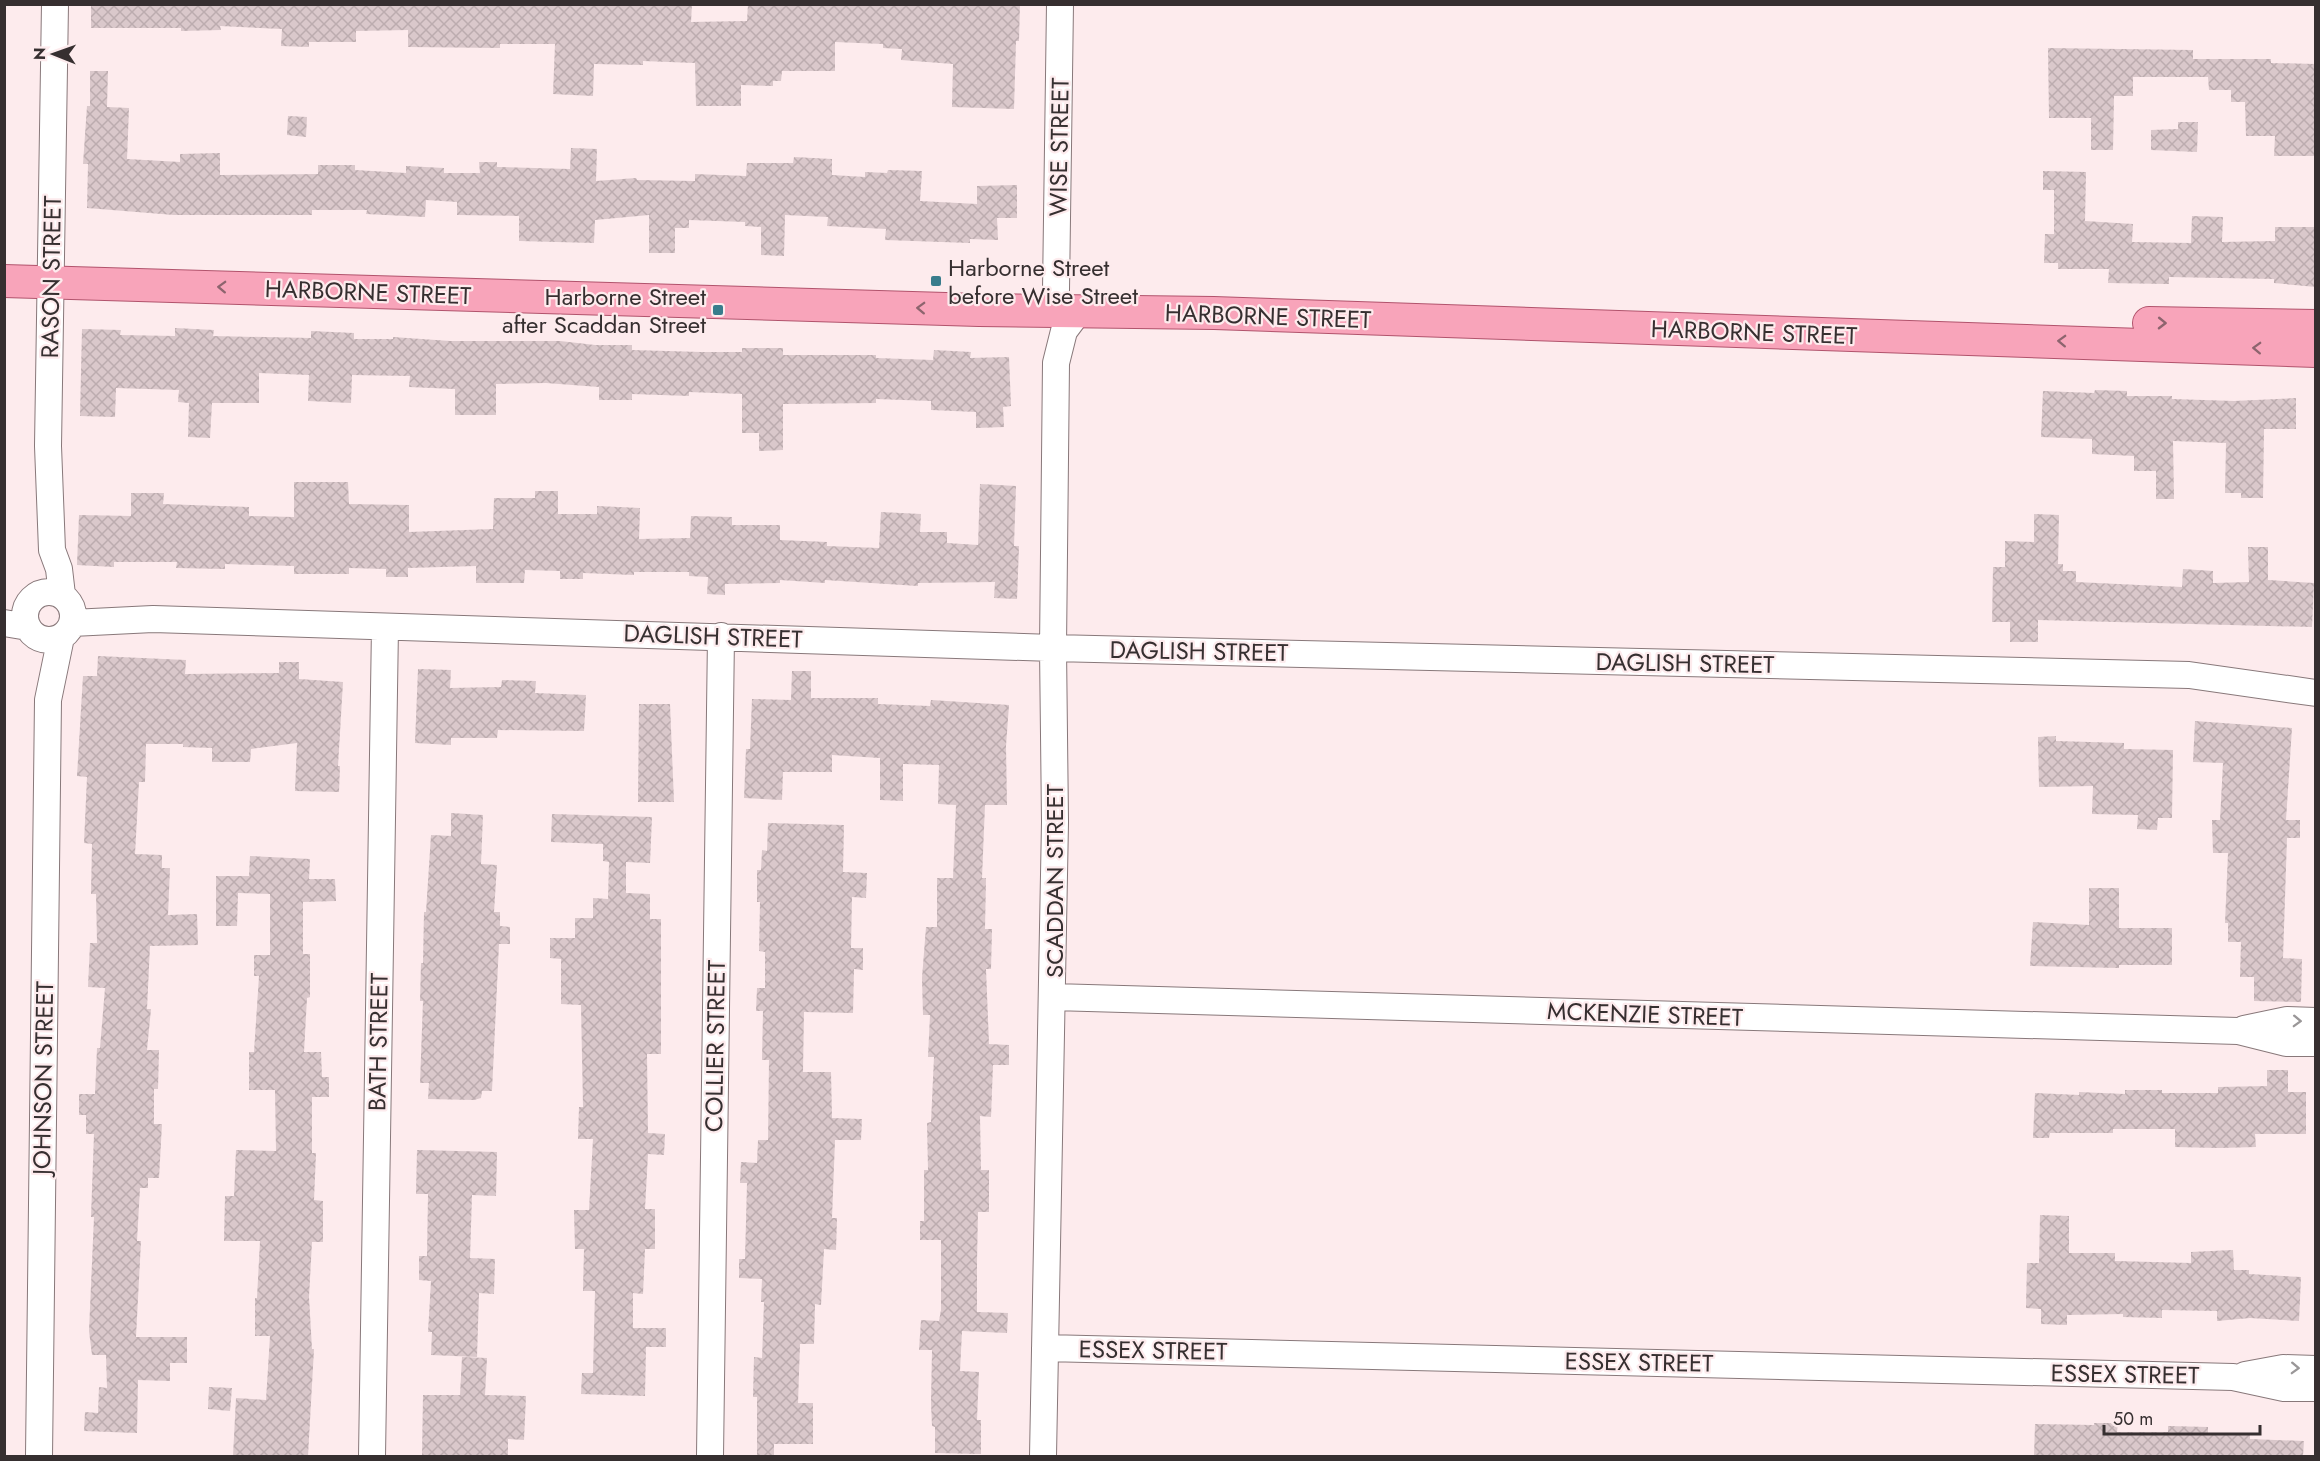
<svg xmlns="http://www.w3.org/2000/svg" width="2320" height="1461" font-family="Jost,sans-serif">
  <defs>
    <pattern id="building-cross-hatch" width="8" height="8" patternUnits="userSpaceOnUse" patternTransform="scale(1.5)"><rect width="8" height="8" fill="#dac8cb"/><path d="M0 0l8 8M0 8l8-8" fill="none" stroke="#bcacaf"/></pattern>
  </defs>
  <rect width="100%" height="100%" fill="#fdebed"/>
  <path fill="url(#building-cross-hatch)" d="M91 4H692L691 22 747 21 748 4H1020L1019 41H1016L1014 109 952 107 953 64 901 60 902 49 883 48V44L835 42V71H782L781 81H773V86L741 85V106H696L695 63 643 61V65L594 64 593 96 553 94 555 44H500V48L408 47V30L356 31V42H309V47L281 46 282 29 220 26 221 30 181 31V28H91Z
    M2048 48 2193 50V59H2271V63L2316 64 2314 156H2274L2275 136H2246L2245 102H2231V90H2209L2208 77H2133V96H2114L2113 150H2091V118H2049Z
    M90 71H108L107 107 129 108 127 159 180 162V154L220 153V175L318 174V165H355V170L406 173V166L444 168V173H480L479 162H497V167L570 169 571 148 597 149 596 181 636 178 637 180 695 181V174L746 176 747 163H793L794 157 832 159V175L865 177V172L887 173 888 170 922 171 920 201 977 204V186L1017 185V218H997L998 240 970 239V243L885 240 886 229 827 226 828 217 785 215 784 256 761 255V227L745 226V222L689 220V228H675V253H649V215L595 220 594 243 519 241V216L457 215V202L426 200 425 217 366 214 367 210H312V215H174L87 208 88 164H83L87 106H90Z
    M288 116 307 117 306 137 287 135Z
    M2178 122H2198L2197 152 2151 150V130L2178 129Z
    M2043 171 2086 172 2085 221 2133 224 2132 242 2191 243 2192 216 2223 217 2222 242 2275 241V227H2316V287L2274 283V279L2169 277V284L2108 283 2109 269H2058V263H2044L2045 234H2054V190H2043Z
    M175 328 214 330 213 336 311 338V331L354 333V339H393V337L450 341H560L595 345H632V350L701 352H742V348H783V355H876V358L933 360 934 350 971 352 970 358 1009 357 1011 406 1003 407 1004 427 976 428V412L931 410V401L876 399V403L783 404V450L759 451V433H742V394L689 392V396L632 394V400H599V387L546 383 496 384V415H455V389L409 387 410 376 352 375 351 403 308 401 309 375 259 373V403H212L210 438 188 437 189 403 178 402 179 390 116 388 115 417 80 416 82 329 121 330 120 335 175 336Z
    M2095 390 2127 391V396H2172V399L2234 401 2296 398V429H2264L2263 498H2241V493H2225L2226 443 2173 441 2174 499H2156V471H2134V456L2092 454V439L2041 437 2043 391 2094 393Z
    M294 482H348L349 504 409 505V532L493 529 494 498H535V491H558V514H597V506L640 508 639 539 690 538 691 516 732 517V525H780V540L827 542V546L879 548 881 512 921 514 920 532H947V543L978 545 980 484 1016 486 1014 546H1019L1017 599 994 598 995 582 918 583V586L825 580V583L780 580V583L725 584V595L707 594 708 577 689 576V572H634V575L583 573V579H560V571L525 570 524 583H476V566L408 568V577H386V569L349 568V574H294V566L225 564V569L176 568 177 562H114V567L77 565 79 515 131 516V493H164L163 504 249 507V516L294 517Z
    M2034 514 2059 515 2058 564H2063V571H2076V582L2182 587 2183 569 2213 571V583L2249 582 2248 547H2268V580L2314 583 2312 627 2038 620V642H2010V622H1992L1993 567H2005V541L2034 542Z
    M98 656 186 660 185 674 279 673V662H299V679L343 682 338 766H340L339 792 295 791 297 743 251 749 250 762H212V748L183 747V744H146L145 782H139L135 854 162 855V868H170L168 915 197 914 198 945 150 946 147 1009H151L147 1050H159L158 1089H154V1124H162L159 1178H148V1188H140L137 1241H141L136 1337H187V1363H170V1381L138 1380 137 1433 84 1431 85 1412 98 1413 99 1387 107 1388 106 1355H92L89 1331 94 1217H91L94 1134H86V1115H79V1094H95L97 1048H100L105 988 88 987 90 943H97L96 894H91L92 844 84 843 87 777 77 776 83 676H97Z
    M418 669 451 670 450 688 501 687 502 680 536 681 535 693 586 695 584 731 498 730 497 738H451V745L415 743Z
    M792 671H811V698H878V704L930 706 931 700 1009 705 1006 746 1007 805H985L982 878H986L985 929H992L991 969H986L989 1044 1009 1045V1065H993L991 1117 980 1116 981 1170H989V1212H978L977 1262V1312L1008 1313 1007 1333 962 1331 960 1371 979 1372 977 1420H981V1454L935 1453V1427L932 1426 931 1403 932 1350H919L921 1320 939 1321 941 1310V1240H920V1221H924V1170H928L927 1123 931 1122 934 1057H928L930 1015H923L922 978 926 927H937V878H953L956 805 938 804 939 765 903 764V801L880 800V758L832 755V772H783L782 800 744 798 746 749H750L752 699 791 700Z
    M639 704H670L674 802H638Z
    M2195 721 2292 728 2286 820H2300V838H2287L2283 958 2302 959 2301 1002 2254 1001V977H2240L2241 942H2228V923H2225L2228 853H2213L2212 820H2220L2223 763 2193 762Z
    M2056 736V741L2124 743V749L2173 750 2172 818H2158L2157 830 2137 829 2138 815 2092 814 2093 786 2039 787 2038 737Z
    M451 813 483 815 481 864 497 865 494 912H500V926L510 927V944H499L492 1091H482L481 1098 474 1100 428 1099 429 1083H420L423 1001H420L421 963H423L424 912H426L431 835 451 836Z
    M552 814 652 817 650 863 626 862V893L650 894V919H661V1054H647L648 1133 665 1134 664 1155 648 1154 645 1209H655V1249H645L643 1294 633 1293V1328H666V1347H646L645 1396 581 1394 582 1373H593L595 1291H583L584 1249H575L574 1210H589L593 1139H578L579 1107H583L581 1005 561 1004V959L550 958V938H575V918H593V898L608 899 609 862 603 861V844L551 842Z
    M768 823 844 825 843 872 867 873 866 898 852 897 851 948H863V970L854 969 853 1013 804 1012 803 1072H831L832 1118 862 1119 861 1140H835L832 1218H837L836 1250 824 1249 821 1305 815 1304 814 1344H800L798 1403H813V1444H774V1456H757V1397H753L754 1357 762 1358 764 1302H761L762 1279 739 1278V1259H745L747 1183H740L741 1162 757 1163 758 1140H768L769 1060H762L763 1011H756L757 988H765V952L759 951 760 902H757V870H761L762 850 767 851Z
    M250 856 310 859 309 879H335L336 901 303 902V954H310V997L307 998 304 1052H321L322 1077H329V1097H312V1153H316L314 1200 323 1201V1242H312L309 1297 312 1349H314L308 1456H233L236 1398 266 1400 270 1336H255V1298H257L260 1241H224L225 1196H234L236 1150 276 1151 275 1090H249V1052H254L259 976H254V955H270V894L238 893 237 926H216V876H249Z
    M2089 888H2119V928H2172V965H2119V968L2030 966 2033 922 2089 925Z
    M2267 1070H2288V1092H2306V1134H2255L2256 1147 2219 1148 2175 1147V1129H2113V1133H2050L2049 1138H2033L2035 1093 2079 1095V1092L2125 1094V1090H2162V1093H2218V1087L2267 1086Z
    M417 1150 497 1152 496 1196 472 1195 470 1258 495 1259 494 1294 479 1293 477 1357 431 1355 432 1332H428L431 1281 419 1280V1256H427L428 1194H416Z
    M2040 1215 2069 1216V1253H2115V1261L2191 1263V1252L2233 1250 2234 1270H2249V1274L2301 1277 2299 1321 2250 1318 2217 1321V1311L2162 1310V1318L2123 1317V1314L2067 1315V1325L2041 1324V1309L2026 1308 2027 1263H2039Z
    M462 1357 487 1358 485 1395 526 1396 524 1440 508 1439V1456H422L423 1395H460Z
    M209 1387 232 1388 230 1411 208 1409Z
    M2094 1423H2118L2117 1432H2168V1426L2208 1427V1435L2250 1434V1439L2304 1441 2303 1456H2034L2035 1424 2094 1425Z"/>
  <g fill="none" stroke-linecap="round" stroke-linejoin="round">
    <defs>
      <path id="minor" d="M55 4 48 446 52 550 59 569 62 595
        M1056 290 1060 4
        M25 616a24 24 0 1 1 48 0a24 24 0 1 1-48 0Z
        M4 623 28 627
        M72 623 153 619 1053 648 2189 675 2316 693
        M1053 997 2238 1031 2286 1043H2316
        M2244 1029 2287 1020 2316 1021
        M1045 1348 2233 1377 2284 1388H2316
        M2245 1375 2283 1368 2316 1369
        M39 1456 48 700 61 637
        M372 1456 385 627
        M710 1456 721 636
        M1043 1456 1055 822 1053 648 1056 363 1064 331 1079 311"/>
      <path id="major" d="M4 281 979 310 1214 313 2316 351
        M2149 323 2316 326"/>
    </defs>
    <use href="#minor" stroke="#88787a" stroke-width="28"/>
    <use href="#major" stroke="#b1536c" stroke-width="34"/>
    <use href="#minor" stroke="#fff" stroke-width="26"/>
    <use href="#major" stroke="#f8a4ba" stroke-width="32"/>
  </g>
  <defs><path id="oneway-chevron" d="M-2-3.5L2.5 0L-2 3.5" fill="none" stroke-width="1.6" stroke-linecap="round" stroke-linejoin="round" transform="scale(1.5)"/></defs>
  <g stroke="#8d646e">
    <use href="#oneway-chevron" transform="translate(222 287) rotate(-178)"/>
    <use href="#oneway-chevron" transform="translate(921 308) rotate(-178)"/>
    <use href="#oneway-chevron" transform="translate(2162 323) rotate(1)"/>
    <use href="#oneway-chevron" transform="translate(2062 341) rotate(-178)"/>
    <use href="#oneway-chevron" transform="translate(2257 348) rotate(-178)"/>
  </g>
  <g stroke="#9a9798">
    <use href="#oneway-chevron" transform="translate(2297 1021) rotate(2)"/>
    <use href="#oneway-chevron" transform="translate(2295 1368) rotate(2)"/>
  </g>
  <g fill="#397c8c" stroke="#fdebed" stroke-width="2">
    <rect x="930" y="275" width="12" height="12" rx="3"/>
    <rect x="712" y="304" width="12" height="12" rx="3"/>
  </g>
  <g text-anchor="middle" dominant-baseline="central" stroke-width="4.5" stroke-linejoin="round" paint-order="stroke">
    <g font-size="24" fill="#362f30" stroke="#fdebed">
      <text transform="translate(1059 147) rotate(-89)">WISE STREET</text>
      <text transform="translate(51 277) rotate(-89)">RASON STREET</text>
      <text transform="translate(368 292) rotate(2)">HARBORNE STREET</text>
      <text transform="translate(1268 316) rotate(2)">HARBORNE STREET</text>
      <text transform="translate(1754 332) rotate(2)">HARBORNE STREET</text>
      <text transform="translate(713 636) rotate(2)">DAGLISH STREET</text>
      <text transform="translate(1199 651) rotate(1)">DAGLISH STREET</text>
      <text transform="translate(1685 663) rotate(1)">DAGLISH STREET</text>
      <text transform="translate(1054 881) rotate(-90)">SCADDAN STREET</text>
      <text transform="translate(1645 1014) rotate(2)">MCKENZIE STREET</text>
      <text transform="translate(378 1042) rotate(-89)">BATH STREET</text>
      <text transform="translate(715 1046) rotate(-89)">COLLIER STREET</text>
      <text transform="translate(43 1078) rotate(-89)">JOHNSON STREET</text>
      <text transform="translate(1153 1350) rotate(1)">ESSEX STREET</text>
      <text transform="translate(1639 1362) rotate(1)">ESSEX STREET</text>
      <text transform="translate(2125 1374) rotate(1)">ESSEX STREET</text>
    </g>
    <g font-size="24" fill="#362f30" stroke="#fdebed" text-anchor="start">
      <text x="948" y="267">Harborne Street<tspan x="948" dy="28">before Wise Street</tspan></text>
      <text x="706" y="296" text-anchor="end">Harborne Street<tspan x="706" dy="28">after Scaddan Street</tspan></text>
    </g>
  </g>
  <rect width="2320" height="1461" fill="none" stroke="#362f30" stroke-width="12"/>
  <g transform="translate(54 54) rotate(271)" stroke="#fdebed" stroke-width="4.5" paint-order="stroke">
  <path d="M0-4.5L10 22L0 15L-10 22Z" fill="#362f30"/>
  <text y="-9" font-size="16" font-weight="bold" text-anchor="middle" fill="#362f30">N</text>
  </g>
  <path d="M2104 1425v9h156v-9" fill="none" stroke="#362f30" stroke-width="3"/>
  <text x="2113" y="1425" font-size="18" fill="#362f30" stroke="#fdebed" stroke-width="4.5" paint-order="stroke">50 m</text>
</svg>
